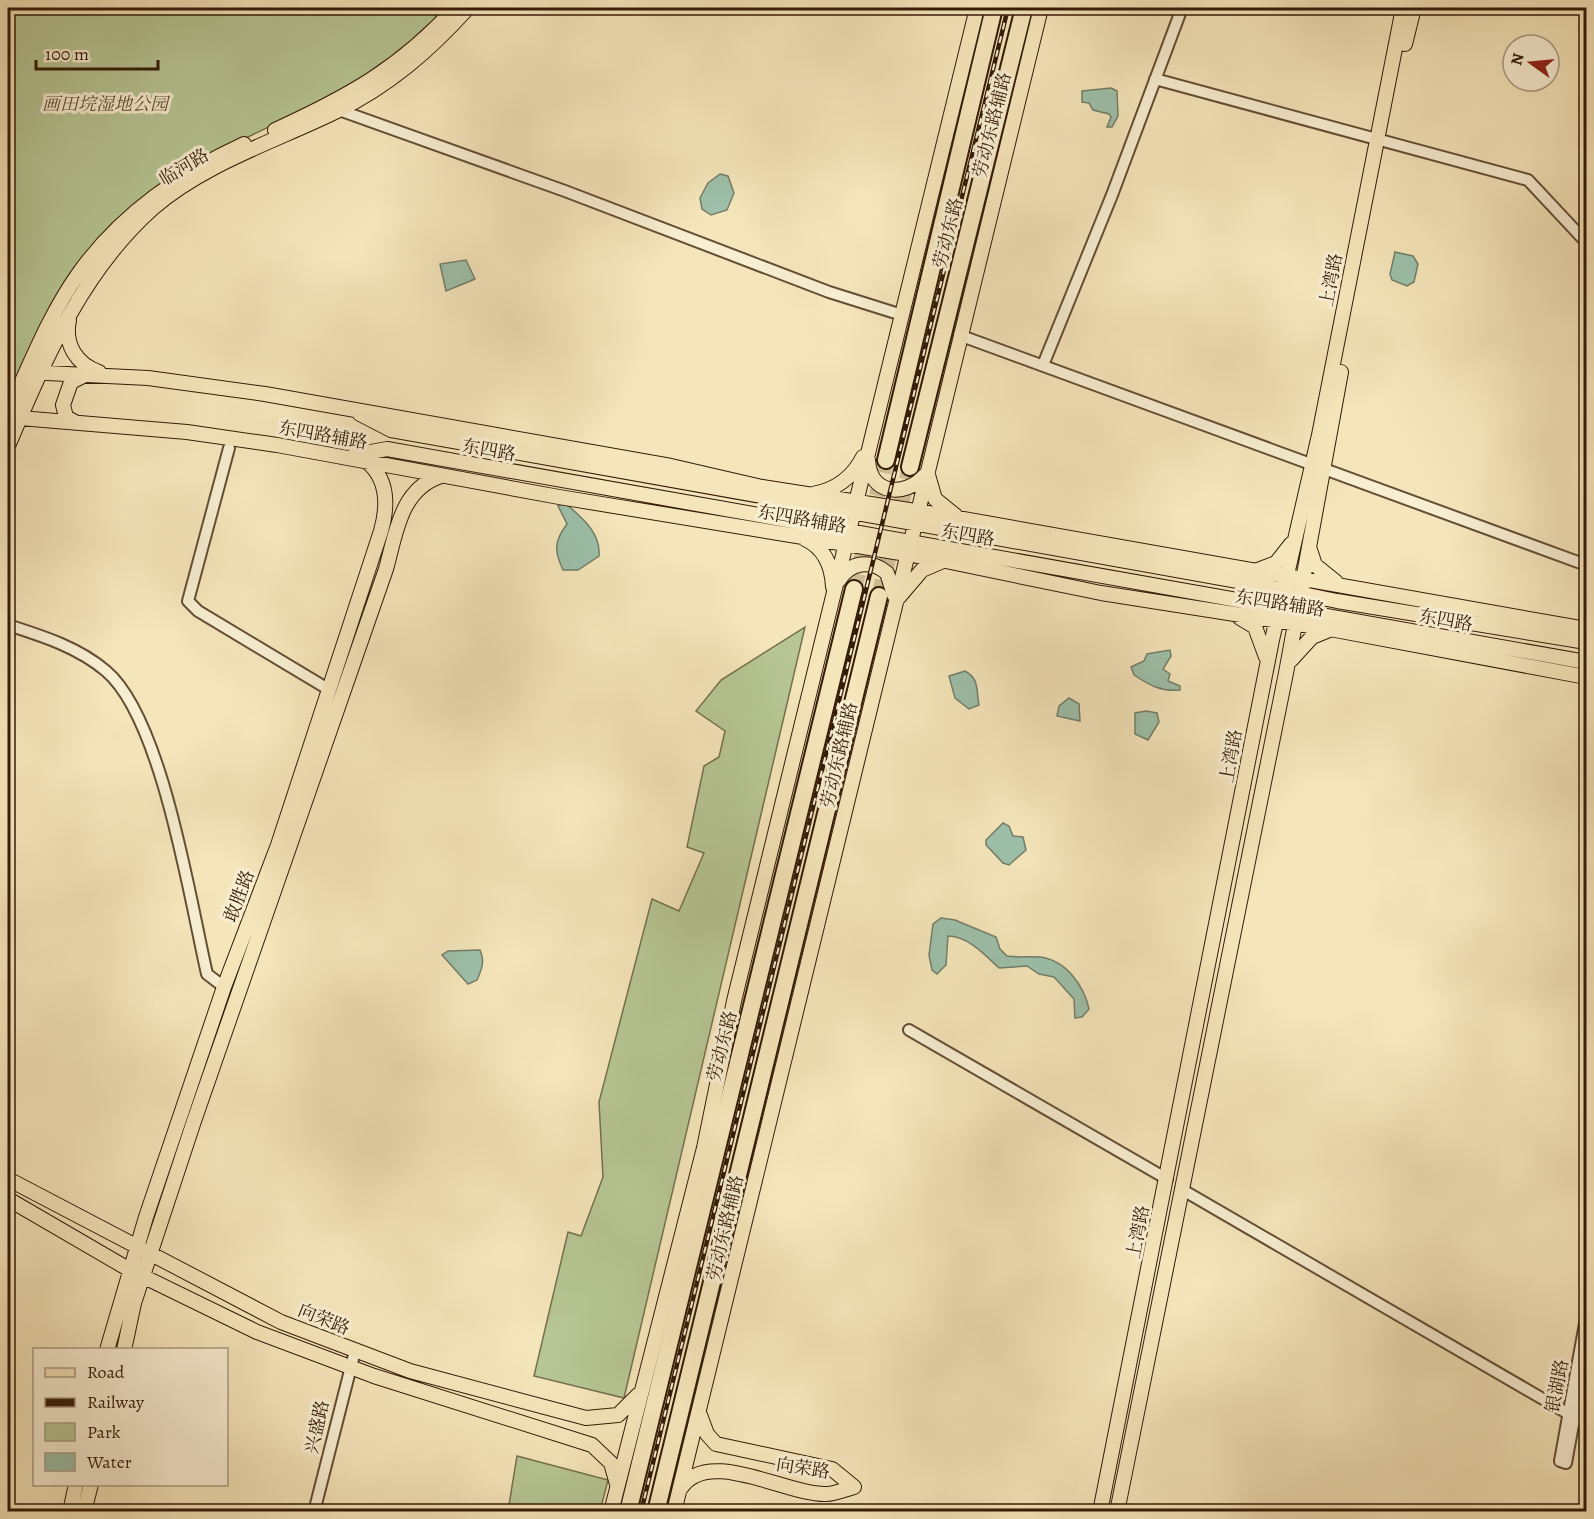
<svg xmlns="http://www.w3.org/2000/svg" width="1594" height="1519" font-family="Alegreya,'Noto Serif SC',serif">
  <rect width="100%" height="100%" fill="#f5e5ba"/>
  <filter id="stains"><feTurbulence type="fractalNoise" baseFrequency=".00333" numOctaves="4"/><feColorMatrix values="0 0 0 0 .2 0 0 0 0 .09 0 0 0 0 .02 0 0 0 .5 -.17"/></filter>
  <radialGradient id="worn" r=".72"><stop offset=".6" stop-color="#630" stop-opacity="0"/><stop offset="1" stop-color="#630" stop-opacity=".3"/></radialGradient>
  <path fill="#b6c694" stroke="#75704e" stroke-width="1.5" d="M8 8H448L385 65 296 114 191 164 166 179 106 231 8 401Z
    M805 627 624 1398 534 1376 568 1232 581 1236 603 1177 599 1102 652 899 679 911 704 853 687 847 704 766 719 757 725 731 696 711 721 680Z
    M517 1456 608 1480 600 1511H508Z"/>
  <path fill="#9dc0aa" stroke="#737e69" stroke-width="1.5" d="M1111 88 1117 91 1118 116 1112 127H1107L1111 117 1109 114 1093 110 1089 103 1082 102V91Z
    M720 174 728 176 734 193 727 210 711 215 702 209 700 198 708 183Z
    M1395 252 1413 256 1418 264 1414 282 1407 286 1392 280 1390 274Z
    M466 260 475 279 446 291 440 264Z
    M565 503C581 517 601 532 599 556L578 570H563C554 551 554 541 567 524L558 506Z
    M1170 650 1171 656 1163 669 1170 674 1168 681 1180 686V690C1161 692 1149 685 1134 675L1131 667 1144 661 1147 654Z
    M965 671C980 679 976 691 979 705L969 709 955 698 949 676Z
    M1069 698 1079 704 1080 721 1057 716 1059 706Z
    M1146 711 1157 713 1159 722 1148 740 1135 734V713Z
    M1003 823 1009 826 1013 836 1023 837 1026 850 1009 865 1003 863 986 845V840Z
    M941 918 955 920 996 937 1000 949 1007 956C1018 958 1029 956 1040 957 1066 960 1084 986 1089 1009L1082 1017 1075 1018 1074 999 1054 977 1039 974 1027 966 999 968C985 955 968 936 948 936L946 965 937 974 932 970 929 955 933 924Z
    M480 950C485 961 482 969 477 980L468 984 442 955 448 951Z"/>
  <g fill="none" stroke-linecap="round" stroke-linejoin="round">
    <path stroke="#cebd96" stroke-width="16" stroke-dasharray="16 8" stroke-linecap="butt" d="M854 589 886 460
      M879 596 910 467"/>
    <defs>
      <path id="minor" d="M1155 79 1528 180 1586 242
        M339 110 565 191 829 292 902 315
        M959 335 1586 565
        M1043 365 1112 195 1182 8
        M229 448 188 601 198 611 328 689
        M8 625C42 636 78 647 106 671 162 718 190 900 207 974L224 987
        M909 1030 1167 1179
        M1181 1189 1586 1424
        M1586 1318 1560 1461 1566 1463 1586 1353
        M314 1512 355 1351"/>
      <path id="major" d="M1405 44 1414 8
        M275 130C349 96 400 68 455 8
        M69 320C64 344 76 364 99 372
        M26 372 148 378 265 394 671 466 762 487 941 515 1586 629
        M8 412C30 365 49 315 79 273 121 214 179 174 244 144
        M360 414 391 430 1249 583 1337 601 1586 642
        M8 417 187 432 277 445 559 497 931 558 1101 593 1330 629 1586 677
        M75 422 66 417 63 405 71 382 85 375
        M8 446C45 360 81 272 153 208 205 163 276 141 337 111 389 86 430 50 468 8
        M354 455 387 449 1586 662
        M868 460C870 495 905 498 925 475
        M928 475 935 499 956 516
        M813 494C835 490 853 477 863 457
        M805 539C825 548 832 566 833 587
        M1309 547 1315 565 1336 582
        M1255 571 1276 563 1291 544
        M839 580C850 562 871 559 887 573L894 595
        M899 597 922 570 943 561
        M1240 618 1255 627 1266 657
        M1291 660 1312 637 1329 630
        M8 1179 281 1322 410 1371 586 1418 618 1415 638 1395
        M8 1199 130 1270 257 1332 374 1376 592 1445 611 1463 617 1484
        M107 1350 146 1217 224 987 278 845 381 531C388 506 389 479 366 461
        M124 1350 134 1303 194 1121 386 569C396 534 400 489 441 476
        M700 1415 707 1434 716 1444 832 1469 854 1487
        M681 1488C708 1446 788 1496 827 1494 835 1494 846 1489 854 1487
        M70 1512 76 1484
        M84 1512 91 1484
        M611 1512 704 1148 734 1001 977 8
        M674 1512 1041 8
        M1100 1512 1272 640 1319 435 1403 8
        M1117 1512 1286 673 1341 372"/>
      <path id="highway" d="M886 460 994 8
        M910 467 1024 8
        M628 1512 854 589
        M656 1512 879 596"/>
    </defs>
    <use href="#minor" stroke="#644e34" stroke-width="14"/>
    <use href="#major" stroke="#341b07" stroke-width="16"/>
    <use href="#highway" stroke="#341b07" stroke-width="20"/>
    <use href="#minor" stroke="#f8eed2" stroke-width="10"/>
    <use href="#major" stroke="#f5e5ba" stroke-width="14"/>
    <use href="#highway" stroke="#f5e5ba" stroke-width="16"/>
    <defs>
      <path id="rail" d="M641 1512 1008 8"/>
    </defs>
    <use href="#rail" stroke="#341b07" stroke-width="4.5"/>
    <use href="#rail" stroke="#f8eed2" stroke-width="2" stroke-dasharray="7" stroke-linecap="butt"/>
  </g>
  <g text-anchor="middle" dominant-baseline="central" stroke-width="6" stroke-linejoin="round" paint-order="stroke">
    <g font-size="18" font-style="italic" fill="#5b4e31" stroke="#f8eed2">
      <text x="105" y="104">画田垸湿地公园</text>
    </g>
    <g font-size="18" fill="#341b07" stroke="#f8eed2">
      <text transform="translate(992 125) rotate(-76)">劳动东路辅路</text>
      <text transform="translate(184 167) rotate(-31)">临河路</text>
      <text transform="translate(948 233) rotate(-76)">劳动东路</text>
      <text transform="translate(1331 280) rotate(-79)">上湾路</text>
      <text transform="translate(323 435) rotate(10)">东四路辅路</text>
      <text transform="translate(489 450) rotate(10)">东四路</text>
      <text transform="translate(802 519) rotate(10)">东四路辅路</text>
      <text transform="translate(968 535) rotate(10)">东四路</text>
      <text transform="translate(1280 603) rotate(9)">东四路辅路</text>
      <text transform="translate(1446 620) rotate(10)">东四路</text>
      <text transform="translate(839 755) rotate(-77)">劳动东路辅路</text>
      <text transform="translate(1231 756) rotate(-80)">上湾路</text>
      <text transform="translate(239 896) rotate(-69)">敢胜路</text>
      <text transform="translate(722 1046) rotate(-76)">劳动东路</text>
      <text transform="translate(725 1228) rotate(-77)">劳动东路辅路</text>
      <text transform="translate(1138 1232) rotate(-79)">上湾路</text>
      <text transform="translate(324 1319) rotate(22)">向荣路</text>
      <text transform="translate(1557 1386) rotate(-79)">银湖路</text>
      <text transform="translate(317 1427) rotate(-77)">兴盛路</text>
      <text transform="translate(803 1468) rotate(9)">向荣路</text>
    </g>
  </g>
  <rect width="1594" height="1519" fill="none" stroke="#f5e5ba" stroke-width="30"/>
  <rect x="9" y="9" width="1576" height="1501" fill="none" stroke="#341b07" stroke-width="3"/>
  <rect x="15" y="15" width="1564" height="1489" fill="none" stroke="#341b07" stroke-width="1.5"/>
  <rect x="33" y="1348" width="195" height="138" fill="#f8eed2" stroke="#aa9a81" stroke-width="1.5"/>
  <rect x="45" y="1368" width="30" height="9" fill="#f5e5ba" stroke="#aa9a81" stroke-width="1.5"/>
  <text x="87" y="1378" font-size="18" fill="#341b07">Road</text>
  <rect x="45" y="1398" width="30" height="9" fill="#341b07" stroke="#aa9a81" stroke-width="1.5"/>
  <text x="87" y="1408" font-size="18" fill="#341b07">Railway</text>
  <rect x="45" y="1423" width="30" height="18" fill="#b6c694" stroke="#aa9a81" stroke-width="1.5"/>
  <text x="87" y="1438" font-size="18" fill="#341b07">Park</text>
  <rect x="45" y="1453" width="30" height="18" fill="#9dc0aa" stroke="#aa9a81" stroke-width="1.5"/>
  <text x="87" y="1468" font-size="18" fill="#341b07">Water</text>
  <g transform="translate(1531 63) rotate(285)"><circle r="28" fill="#f8eed2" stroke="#aa9a81" stroke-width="1.5"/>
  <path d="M0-4.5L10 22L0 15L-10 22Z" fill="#8f2418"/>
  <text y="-9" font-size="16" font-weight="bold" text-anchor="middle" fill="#341b07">N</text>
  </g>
  <path d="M36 60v9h122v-9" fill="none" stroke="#341b07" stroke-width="3"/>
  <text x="45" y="60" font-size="18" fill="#341b07" stroke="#f8eed2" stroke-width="4.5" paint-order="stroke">100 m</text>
  <rect width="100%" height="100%" filter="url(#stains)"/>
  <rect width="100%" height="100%" fill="url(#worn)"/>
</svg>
